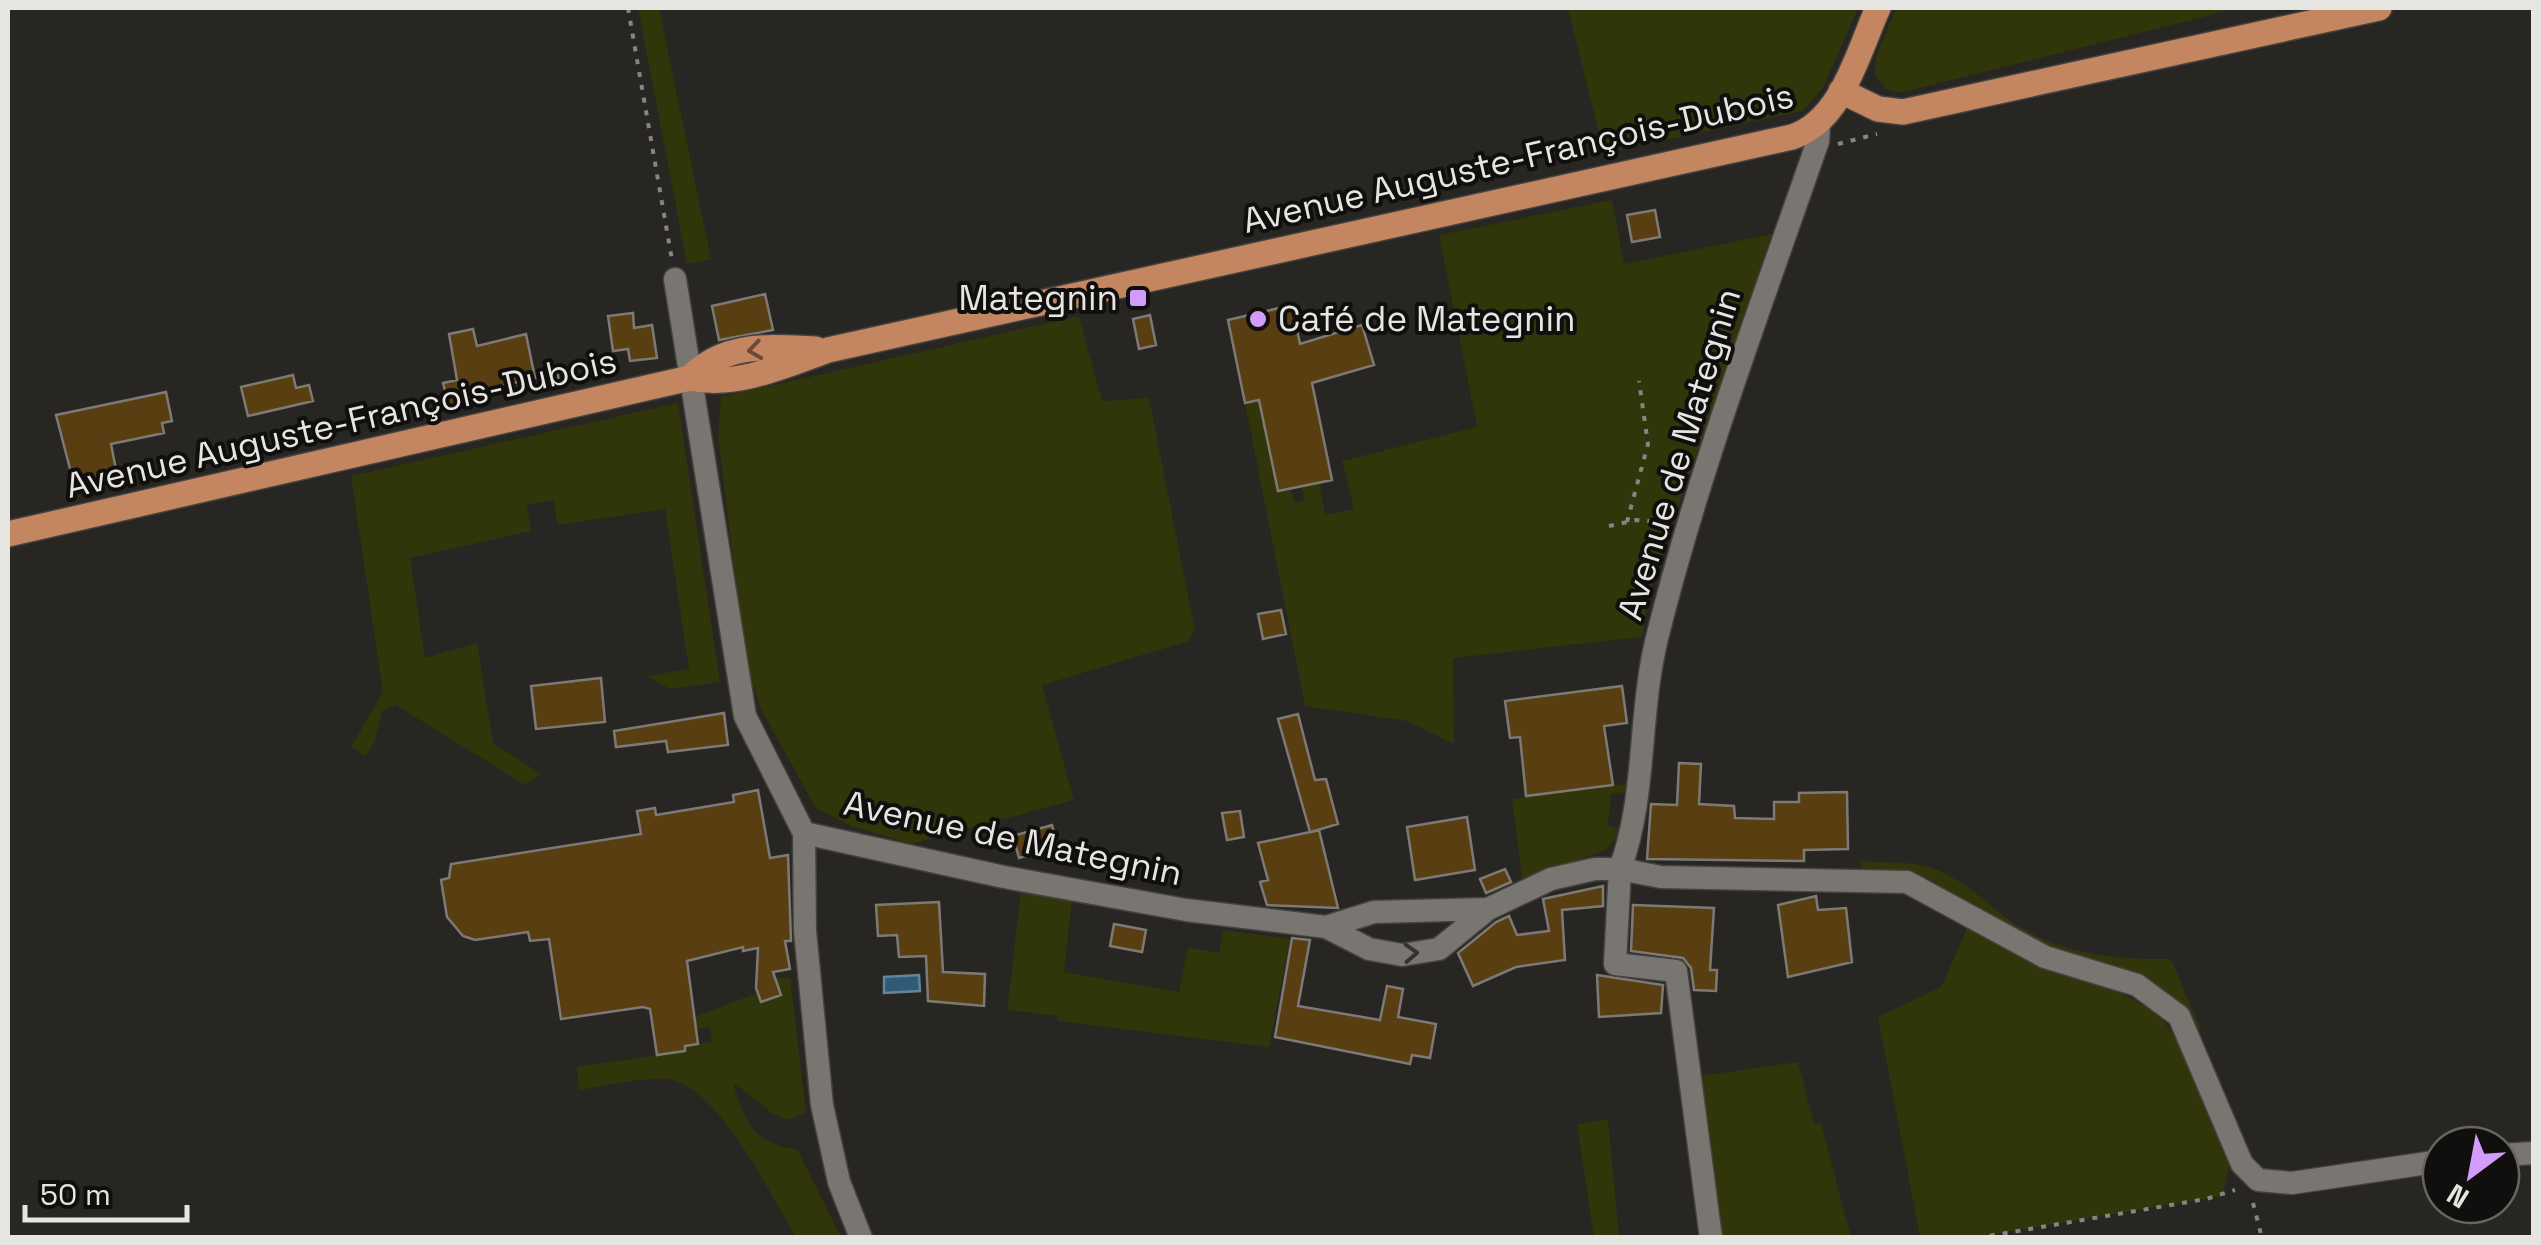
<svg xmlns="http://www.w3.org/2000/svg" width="2541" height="1245" font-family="'Space Grotesk',sans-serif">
  <rect width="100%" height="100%" fill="#282622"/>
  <path fill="#30350a" d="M638 8H659L711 259 687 264Z
    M1568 8H1858L1823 88 1803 111 1604 153Z
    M1896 8H2239L1899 93 1886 89 1875 75 1876 57Z
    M1612 200 1624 264 1772 234 1649 593 1642 637 1453 658 1454 744 1407 721 1305 706 1245 403 1259 400 1279 491 1291 489 1295 503 1305 500 1301 486 1319 482 1325 515 1354 509 1342 461 1477 427 1439 235Z
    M1079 316 1102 401 1149 398 1195 630 1189 641 1042 685 1074 800 912 844 851 826 816 808 761 709 746 662 718 436 721 397Z
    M678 403 720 682 670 689 647 676 689 669 665 509 558 525 553 500 527 505 531 531 410 558 425 658 477 643 493 743 541 774 525 785 396 705 382 711 374 743 366 756 351 747 383 692 351 476Z
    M1626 784 1625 792 1611 794 1608 825 1622 830 1606 850 1522 879 1512 799Z
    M1860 860C1886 865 1911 859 1937 870 1970 883 1991 909 2020 927 2066 955 2119 960 2171 959L2203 1034 2177 1000 2149 979 2064 955 1926 878 1861 868Z
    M1021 891 1072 901 1064 972 1179 992 1188 947 1219 953 1223 930 1290 939 1269 1047 1058 1021 1057 1016 1007 1010Z
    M1968 927 2045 968 2117 991 2159 1014 2179 1043 2229 1167 2222 1196 1977 1237H1920L1878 1017 1941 987Z
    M775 978H790L806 1112 789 1120 773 1114 733 1082C743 1119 755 1146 797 1149L841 1237H796C770 1195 722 1092 672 1080 651 1075 602 1087 579 1090L577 1067 685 1051V1046L712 1042 710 1027 689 1030 693 1017 758 993 761 1002 781 995Z
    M1798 1062 1814 1124 1821 1123 1851 1237H1716L1693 1077Z
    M1608 1119 1619 1237H1594L1577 1124Z"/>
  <path fill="#2f5b79" stroke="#668498" stroke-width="2.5" d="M919 975 920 991 884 993V977Z"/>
  <path fill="#583e11" stroke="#7d7a76" stroke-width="2.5" d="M1655 210 1660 237 1632 242 1627 215Z
    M765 294 773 330 719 340 712 306Z
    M1292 305 1300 344 1362 325 1374 365 1312 383 1332 480 1278 491 1259 400 1245 403 1228 320Z
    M633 313 634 328 652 325 657 358 630 361 628 349 613 351 608 316Z
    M1150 315 1156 345 1139 349 1133 319Z
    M473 329 477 346 526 334 535 378 474 392 476 401 449 407 443 383 457 380 449 334Z
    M557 370 560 387 542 390 539 373Z
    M293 375 296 388 309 385 313 401 248 416 241 387Z
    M166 392 172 421 162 423 164 433 111 444 119 485 75 488 56 415Z
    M1281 610 1286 634 1263 639 1258 614Z
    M601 678 605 722 536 729 531 686Z
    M1622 686 1627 723 1604 726 1613 785 1526 796 1520 737 1510 738 1505 701Z
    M724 713 728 745 668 752 666 741 616 747 614 731Z
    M1298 714 1315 780 1326 779 1338 824 1311 832 1319 830 1338 908 1267 905 1260 882 1268 880 1258 843 1310 832 1278 719Z
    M1679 763 1701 764 1699 804 1734 806 1735 818 1774 819V802H1799V793L1847 792 1848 849 1804 850V861L1647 859 1651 804 1677 805Z
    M758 790 770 858 788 855 791 941H785L790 969 773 972 781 995 761 1002 756 988 758 948 743 951V947L687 961 698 1044 685 1046V1051L657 1055 650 1009 643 1007 561 1019 549 939 530 941 528 932 475 940 463 936 447 917 441 880 449 878 451 864 641 834 637 811 655 808 656 815 734 802 733 795Z
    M1240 811 1244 837 1227 840 1222 813Z
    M1467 817 1475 870 1415 880 1407 827Z
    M1052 825 1058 847 1019 858 1013 836Z
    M1505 869 1511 882 1486 893 1480 879Z
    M1603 886V906L1562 910 1565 960 1516 967 1473 986 1458 953 1496 922 1509 916 1517 935 1549 931 1543 899Z
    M1816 896 1818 910 1846 908 1852 962 1788 977 1778 905Z
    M939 902 943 972 985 974 984 1006 928 1001 926 956 899 957 897 935 878 936 876 905Z
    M1633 905 1714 908 1710 970H1717L1716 991 1694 990 1691 968 1683 958 1631 951Z
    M1114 924 1146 930 1142 952 1110 946Z
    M1292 938 1310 940 1298 1006 1380 1020 1387 986 1403 989 1398 1017 1436 1024 1430 1058 1412 1055 1410 1064 1275 1037Z
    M1597 975 1663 985 1661 1013 1599 1017Z"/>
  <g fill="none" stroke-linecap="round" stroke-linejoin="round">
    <defs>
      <path id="minor" d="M675 279 745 716 804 833 805 931 822 1105 839 1182 861 1238
        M804 833 1004 877 1186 910 1326 927 1369 949 1402 955 1439 949 1488 909 1551 879 1595 869H1620C1647 795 1638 715 1657 638 1699 469 1761 306 1818 141L1819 124
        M1326 927 1374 912 1488 909
        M2501 1155 2534 1153
        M1711 1238 1676 971 1615 964 1620 869 1661 877 1907 882 2045 957 2137 985 2179 1016 2242 1164 2258 1180 2292 1183 2441 1161"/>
      <path id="major" d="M1841 91 1878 109 1903 112 2379 8
        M690 378C725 342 768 347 815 349
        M8 534 690 378C736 388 786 365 828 350L1792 137C1842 121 1858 52 1878 8"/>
    </defs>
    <use href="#minor" stroke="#44423f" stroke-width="25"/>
    <use href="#major" stroke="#44423f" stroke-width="28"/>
    <path stroke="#878582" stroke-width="4" stroke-dasharray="5 8" stroke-linecap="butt" d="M628 8 672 260
      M1838 144 1877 134
      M1627 522 1648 444 1639 381
      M1609 526 1637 520 1668 523
      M2253 1203 2262 1238
      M1977 1238 2206 1199 2235 1190"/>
    <use href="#minor" stroke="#797671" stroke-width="22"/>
    <use href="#major" stroke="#c38661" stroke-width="25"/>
  </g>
  <defs><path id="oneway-chevron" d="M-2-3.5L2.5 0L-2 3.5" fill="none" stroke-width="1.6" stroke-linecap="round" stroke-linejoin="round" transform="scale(2.5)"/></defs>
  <use stroke="#6a4a37" href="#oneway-chevron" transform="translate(755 350) rotate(172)"/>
  <use stroke="#353330" href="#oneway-chevron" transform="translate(1411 953) rotate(-3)"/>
  <g fill="#d39cfc" stroke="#100f0d" stroke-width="4">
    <rect x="1128" y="288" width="20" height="20" rx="5"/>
    <circle cx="1258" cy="319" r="10"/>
  </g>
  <g text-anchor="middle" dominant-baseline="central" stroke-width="8" stroke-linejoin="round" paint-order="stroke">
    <g font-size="35" fill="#e6e5e2" stroke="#100f0d">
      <text transform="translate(1518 158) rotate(-13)">Avenue Auguste-François-Dubois</text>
      <text transform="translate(341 423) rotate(-13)">Avenue Auguste-François-Dubois</text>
      <text transform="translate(1679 454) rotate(-73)">Avenue de Mategnin</text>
      <text transform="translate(1013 838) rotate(12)">Avenue de Mategnin</text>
    </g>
    <g font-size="35" fill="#e6e5e2" stroke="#100f0d" text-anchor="end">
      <text x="1118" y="298">Mategnin</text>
      <text x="1278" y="319" text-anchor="start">Café de Mategnin</text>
    </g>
  </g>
  <rect width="2541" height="1245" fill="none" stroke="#e6e5e2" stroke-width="20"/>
  <g transform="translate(2471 1175) rotate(212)"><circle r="48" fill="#100f0d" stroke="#666562" stroke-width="2.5"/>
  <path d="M0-8L18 38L0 25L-18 38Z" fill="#d39cfc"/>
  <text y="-15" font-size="28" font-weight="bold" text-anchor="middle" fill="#e6e5e2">N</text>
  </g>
  <path d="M25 1205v15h162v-15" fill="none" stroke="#e6e5e2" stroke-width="5"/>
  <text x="40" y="1205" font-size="30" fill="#e6e5e2" stroke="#100f0d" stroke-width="8" paint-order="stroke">50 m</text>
</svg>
